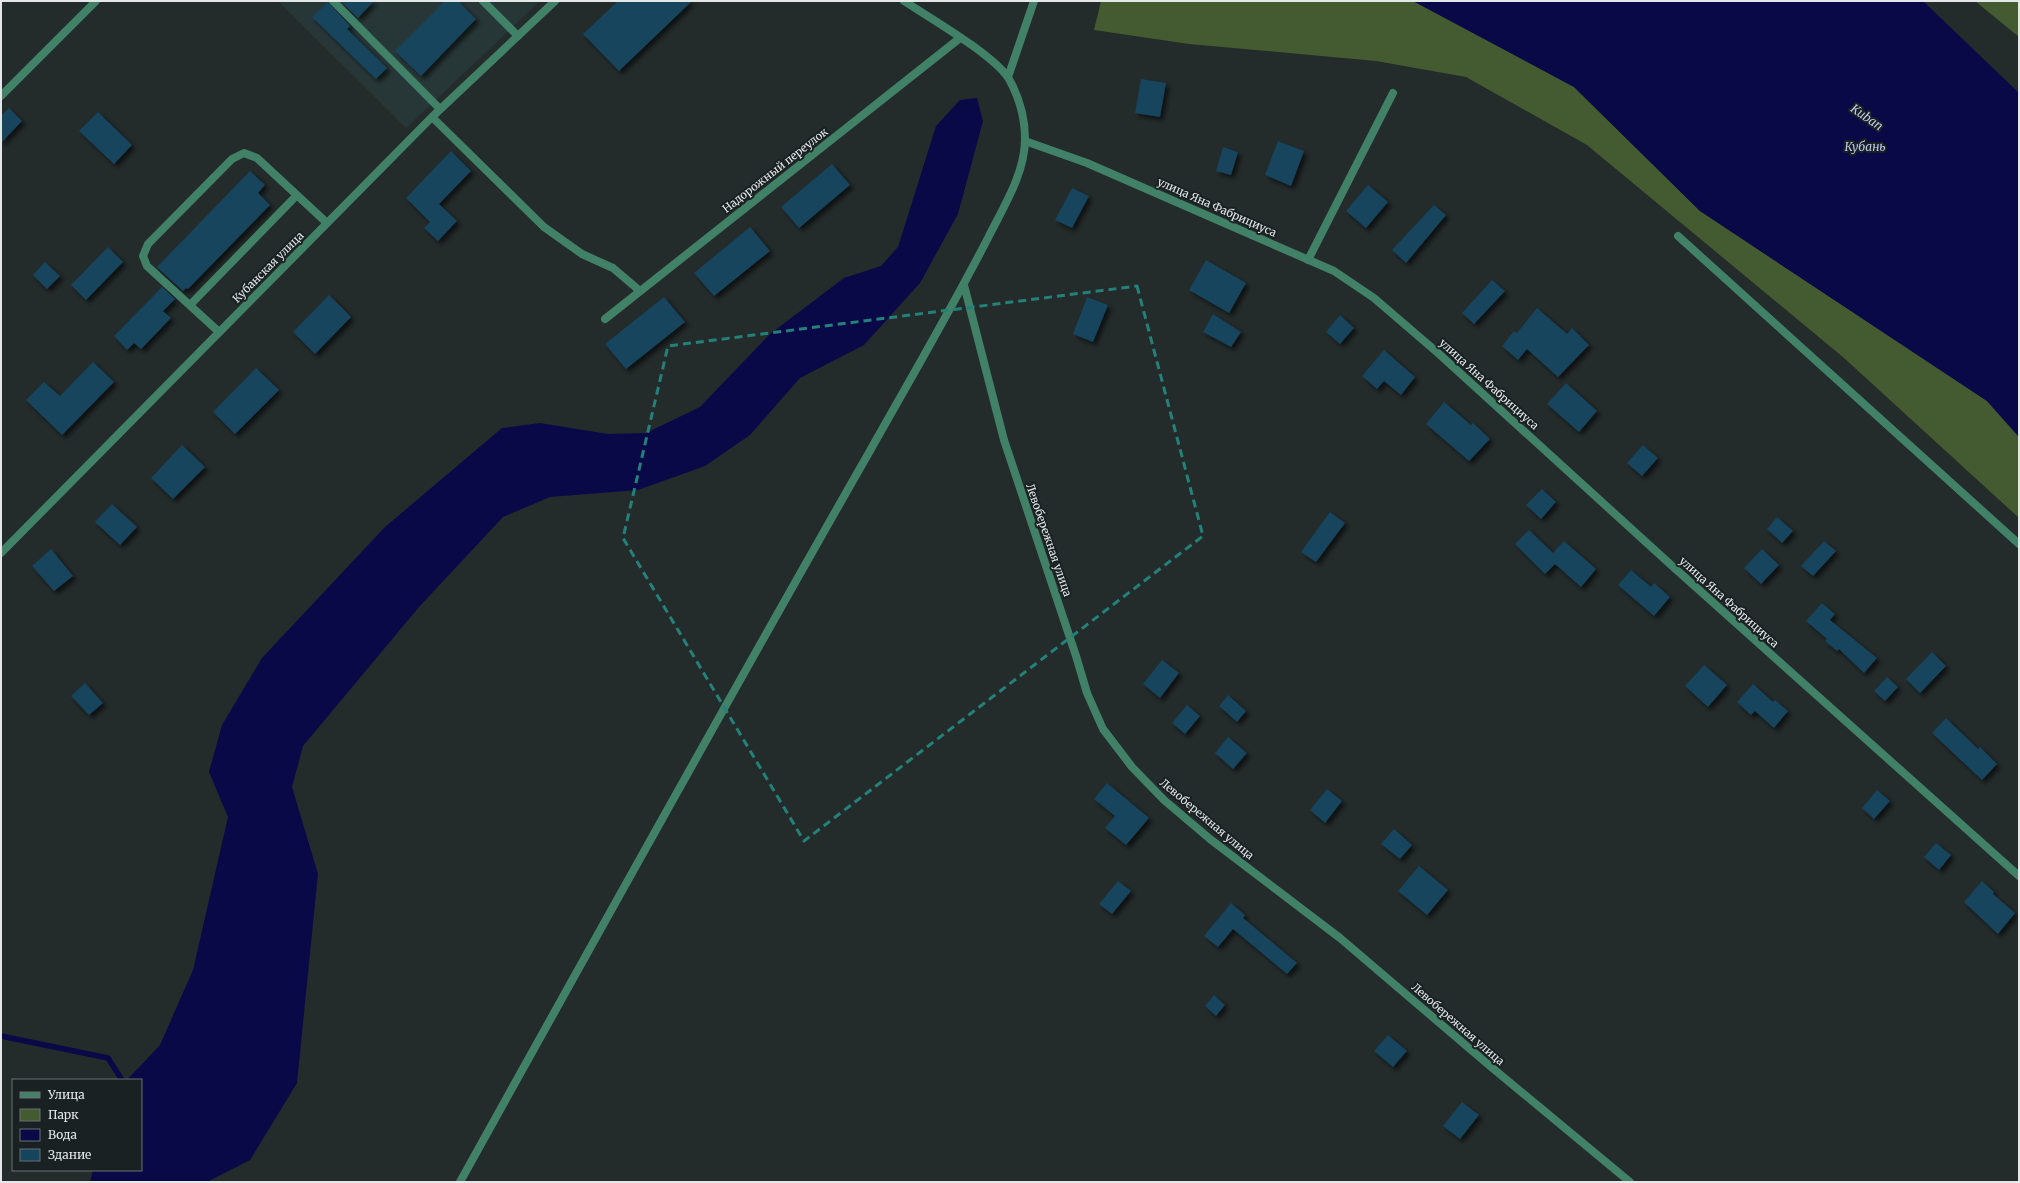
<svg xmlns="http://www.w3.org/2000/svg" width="2020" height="1183" font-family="Merriweather,serif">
  <defs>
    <filter id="shadow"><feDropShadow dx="3.5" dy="3.5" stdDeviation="2" flood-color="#0009"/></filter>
  </defs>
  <rect width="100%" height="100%" fill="#242b2b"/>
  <path fill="#273637" d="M278 1H540L406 128Z"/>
  <path fill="#445a31" d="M1101 1H1413L1574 87 1700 211 1987 401 2019 437V518L1844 358 1587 145 1466 77 1376 61 1189 44 1094 30Z
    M1975 1H2019V37Z"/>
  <path fill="#0a0948" d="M1413 1H1923L2019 93V437L1987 401 1700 211 1574 87Z
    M977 98 983 121 958 214 920 283 864 345 800 378 750 435 705 466 638 490 550 497 503 517 419 607 303 746 292 787 318 874 297 1083 250 1160 207 1182H90L93 1170H141V1080H127L160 1045 193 970 228 817 209 772 222 725 262 658 385 527 502 428 540 423 608 434 646 433 700 407 770 334 844 278 881 266 898 247 936 126 960 100Z"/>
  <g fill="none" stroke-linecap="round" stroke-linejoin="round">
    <path stroke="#0a0948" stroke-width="5.5" d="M1 1036 108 1058 122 1080"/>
  </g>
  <path fill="#15445d" filter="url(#shadow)" d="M341 1H374L358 18Z
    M445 1H458L476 19 421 76 395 51Z
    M618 1H692L619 71 583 34Z
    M328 2 350 26 347 29 387 68 376 79 312 17Z
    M1141 79 1166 83 1160 117 1135 113Z
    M9 108 22 121 1 143V116Z
    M98 112 132 145 114 164 79 131Z
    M1278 141 1304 151 1291 186 1265 175Z
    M1223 147 1238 152 1231 175 1216 171Z
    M451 151 471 171 439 204 457 221 438 241 424 228 430 222 406 198Z
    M832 164 850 185 799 228 781 207Z
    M250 171 265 185 258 193 270 205 188 289 186 288 183 291 157 267Z
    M1368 185 1388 202 1366 228 1346 211Z
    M1072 188 1089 196 1072 228 1055 220Z
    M1434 205 1446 215 1406 263 1392 250Z
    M750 227 770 251 714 296 694 273Z
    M108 247 123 262 86 300 71 285Z
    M1206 260 1246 283 1229 313 1189 290Z
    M45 262 60 276 47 289 33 275Z
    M1492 280 1505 291 1474 324 1462 313Z
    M162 287 175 299 163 311 171 318 141 349 134 343 127 350 114 336Z
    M329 295 351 317 315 354 293 332Z
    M664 297 685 322 626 369 605 344Z
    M1087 297 1108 305 1093 342 1073 334Z
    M1537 308 1567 334 1572 328 1589 345 1558 377 1527 349 1518 360 1502 346 1514 331 1517 333Z
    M1213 314 1241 332 1231 347 1203 332Z
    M1340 315 1354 328 1340 344 1326 332Z
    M1384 350 1415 377 1401 395 1384 381 1377 389 1362 376Z
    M93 362 114 382 62 435 26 400 44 382 60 396Z
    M256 368 279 390 235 434 213 412Z
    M1566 383 1597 411 1579 432 1547 404Z
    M1444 402 1471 425 1473 423 1490 439 1469 461 1426 424Z
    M182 445 205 467 173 499 151 478Z
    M1643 445 1658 458 1642 476 1627 463Z
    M1542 489 1556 502 1541 519 1526 505Z
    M112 504 137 527 120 545 95 522Z
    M1330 512 1345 523 1316 562 1301 552Z
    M1777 517 1793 531 1782 543 1767 529Z
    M1529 530 1553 553 1564 541 1596 569 1581 587 1555 564 1545 574 1515 544Z
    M1824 541 1836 551 1813 576 1801 566Z
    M51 549 73 576 54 591 32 566Z
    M1762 549 1779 565 1761 584 1744 568Z
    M1631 570 1651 587 1654 583 1670 597 1654 616 1618 585Z
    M1822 603 1835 614 1830 620 1877 658 1864 673 1839 649 1837 651 1825 641 1827 639 1806 621Z
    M1932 652 1946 666 1920 693 1906 679Z
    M1162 660 1179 673 1160 698 1143 684Z
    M1704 665 1727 685 1708 707 1685 686Z
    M1887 677 1898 687 1885 701 1874 691Z
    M85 683 103 703 89 715 71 696Z
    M1753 684 1773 702 1775 700 1788 711 1774 728 1755 711 1751 715 1737 702Z
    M1228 695 1246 711 1237 722 1219 706Z
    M1187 705 1200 716 1185 734 1172 723Z
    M1946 718 1978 749 1980 747 1997 764 1982 780 1932 733Z
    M1228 737 1247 753 1233 769 1215 753Z
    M1107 783 1149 818 1126 845 1105 828 1115 816 1094 799Z
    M1327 789 1342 801 1325 823 1310 810Z
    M1877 790 1890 801 1874 819 1862 808Z
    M1394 829 1412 845 1400 859 1381 844Z
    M1936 843 1951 855 1939 870 1924 857Z
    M1419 866 1448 890 1427 915 1398 891Z
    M1118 881 1131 891 1112 914 1099 904Z
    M1982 881 1994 892 1993 894 2015 913 1998 934 1964 902Z
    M1231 903 1245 915 1243 918 1297 963 1287 974 1233 929 1218 947 1204 936Z
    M1214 995 1225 1005 1216 1016 1205 1006Z
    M1388 1035 1407 1051 1393 1067 1374 1051Z
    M1462 1102 1479 1115 1460 1139 1443 1126Z"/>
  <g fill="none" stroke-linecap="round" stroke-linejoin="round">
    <path stroke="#418168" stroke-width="8" d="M333 1 440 109
      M483 1 518 36
      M1008 77 1034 1
      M1678 236 2019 544
      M1308 260 1393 93
      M190 305 297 195
      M219 332 147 266 143 256 148 244 232 159 244 153 257 158 327 223"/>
    <path stroke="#418168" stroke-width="8" d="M1 96 96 1
      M432 117 544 227 582 254 613 268 640 291
      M1025 141 1087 163 1334 271 1374 298 1438 353 1670 564 2019 876
      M964 285 1004 440 1076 656 1087 693 1103 729 1132 767 1164 800 1210 839 1340 938 1490 1066 1630 1182
      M605 319 960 38
      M1 553 432 117 555 1"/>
    <path stroke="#418168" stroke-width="8" d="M460 1182C596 937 732 692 871 449 911 378 952 308 989 236 1004 206 1025 173 1025 139 1025 119 1019 97 1009 79 994 55 930 18 904 1"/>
  </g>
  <path fill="none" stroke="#24817a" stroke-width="3" stroke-dasharray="8 5" stroke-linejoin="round" d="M1137 286 1203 536 804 841 623 538 668 346Z"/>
  <g text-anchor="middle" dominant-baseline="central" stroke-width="4" stroke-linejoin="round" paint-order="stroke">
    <g font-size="11" fill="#e3e7e7" stroke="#1a2122">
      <text transform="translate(775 170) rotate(-38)">Надорожный переулок</text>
      <text transform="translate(1217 207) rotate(24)">улица Яна Фабрициуса</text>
      <text transform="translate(268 267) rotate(-45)">Кубанская улица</text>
      <text transform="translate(1489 384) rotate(42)">улица Яна Фабрициуса</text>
      <text transform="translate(1049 540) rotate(71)">Левобережная улица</text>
      <text transform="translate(1729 602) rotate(42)">улица Яна Фабрициуса</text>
      <text transform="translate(1207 819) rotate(40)">Левобережная улица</text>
      <text transform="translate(1458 1024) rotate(41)">Левобережная улица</text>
    </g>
    <g font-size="12" font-style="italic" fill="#bcc8ef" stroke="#1a2122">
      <text transform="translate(1867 117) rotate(35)">Kuban</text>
      <text x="1865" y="146">Кубань</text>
    </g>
  </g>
  <rect width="2020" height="1183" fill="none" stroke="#e3e7e7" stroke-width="4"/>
  <rect x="12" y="1079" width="130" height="92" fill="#1a2122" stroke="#6a7071"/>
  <rect x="20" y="1092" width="20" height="6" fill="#418168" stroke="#6a7071"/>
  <text x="48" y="1099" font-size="12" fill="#e3e7e7">Улица</text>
  <rect x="20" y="1109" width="20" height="12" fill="#445a31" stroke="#6a7071"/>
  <text x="48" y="1119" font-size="12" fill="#e3e7e7">Парк</text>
  <rect x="20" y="1129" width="20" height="12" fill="#0a0948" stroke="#6a7071"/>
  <text x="48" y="1139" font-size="12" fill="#e3e7e7">Вода</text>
  <rect x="20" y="1149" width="20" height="12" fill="#15445d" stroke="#6a7071"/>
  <text x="48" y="1159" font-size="12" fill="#e3e7e7">Здание</text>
</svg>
